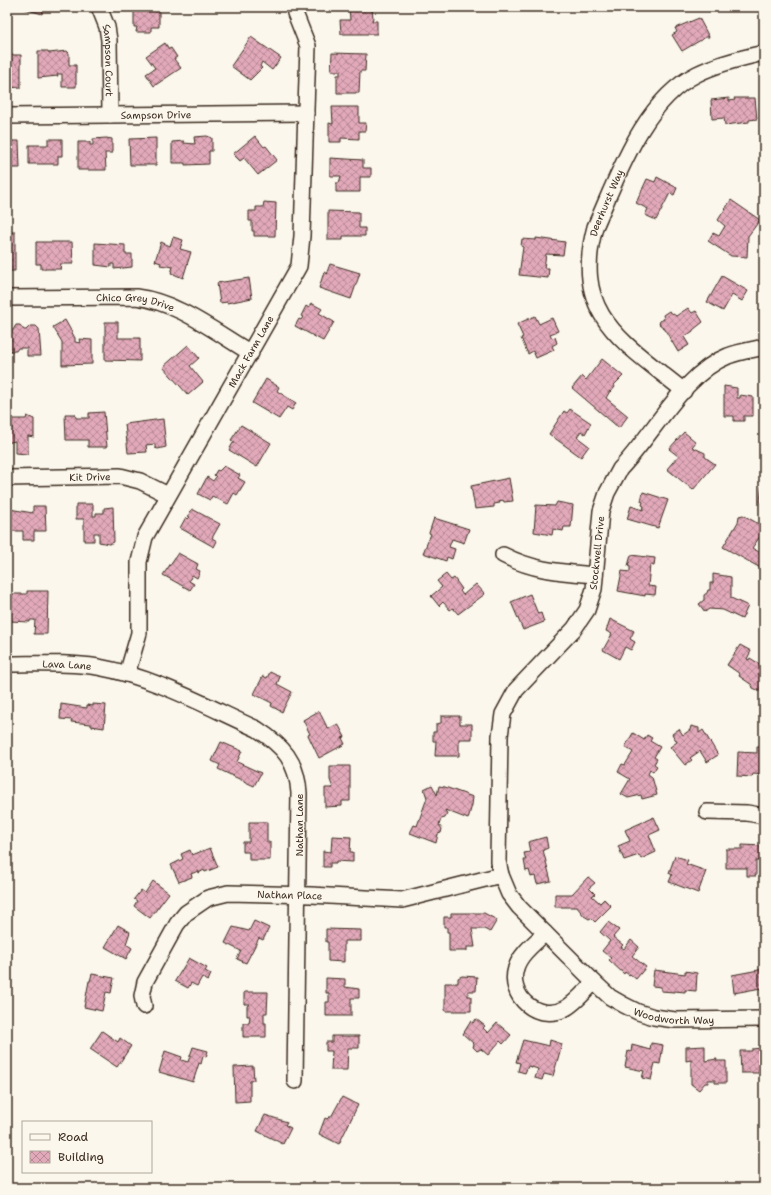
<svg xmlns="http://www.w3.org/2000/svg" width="771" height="1195" font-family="'Shantell Sans',sans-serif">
  <defs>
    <pattern id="building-cross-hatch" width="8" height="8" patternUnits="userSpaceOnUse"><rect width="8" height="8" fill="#e2a9ba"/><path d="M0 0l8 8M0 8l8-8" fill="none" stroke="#b88a97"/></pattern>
  </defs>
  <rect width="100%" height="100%" fill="#fbf7ec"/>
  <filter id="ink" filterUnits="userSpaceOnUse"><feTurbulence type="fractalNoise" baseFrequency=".025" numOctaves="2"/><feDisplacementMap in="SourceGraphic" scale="8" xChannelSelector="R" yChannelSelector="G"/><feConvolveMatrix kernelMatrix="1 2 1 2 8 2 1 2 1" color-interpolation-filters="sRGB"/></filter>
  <g filter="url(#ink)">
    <path fill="url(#building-cross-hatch)" stroke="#3b2a1e" d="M19 7H44L42 14Z
      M134 7H159V27H151V32H136L137 27H134Z
      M349 7H372L373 18 372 21H377V34H341L340 20H350Z
      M699 18 709 37H706L682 51 672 35 677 32 675 28Z
      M251 37 281 58 272 70 262 62 260 66 262 68 250 80 231 66Z
      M165 43 169 49 171 48 177 57 174 59 181 68 154 86 146 74 155 68 146 56Z
      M38 51H48L49 53 67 51 69 53V65H76V87H62V74H57L58 76 38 78Z
      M332 53 366 54 365 71H360L359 93H337V75H340V71H331Z
      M7 55H21V87L7 88Z
      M729 98V101L735 100 734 98H755L757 119 749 120V122L725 125 724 118 712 119 711 100Z
      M332 107H359V123H366L365 131H359V139L341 138V142H329V123L333 124Z
      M207 136 212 138V151H209V164L185 165V163H172V142L184 141V143L195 144 194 137Z
      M255 136 264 147 266 146 277 160 258 175 244 158 240 161 233 154Z
      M106 138 112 139V153H105L106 170H78V142H90V145H93V139Z
      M156 138V165H130L129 139Z
      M48 139H62V156H58V164H29V145H48Z
      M7 141H19L20 168H7Z
      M330 158 363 160V168H371V177H360V192H336V183H339L341 176H330Z
      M657 177 677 188 674 195 670 193 667 199 656 220 645 215 648 209 636 203 647 179 655 182Z
      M731 200 760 220 748 236 747 257 731 256 708 241 713 233 719 236 725 226 718 220Z
      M264 202 276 203 275 236H254V231H252V221H249V211H256V207H263Z
      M328 211 359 212V228H365V236H343V240H328Z
      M7 232H15V271H7Z
      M173 237 183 240 180 249 191 252 183 278 171 273 173 267 160 265 161 263 155 261 161 242 170 246Z
      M536 238 565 242 563 255 546 254 544 268H549L548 278 519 275 523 247 521 246 522 239 536 240Z
      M36 242H72L73 264H60L61 269H41V264H36Z
      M95 243 125 245V254H132V267L114 269V264H111V267L95 265Z
      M330 264 360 273 351 299 319 288 324 272 328 274 327 272Z
      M722 276 748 291 742 301 732 295 723 311 707 302Z
      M249 278 252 298 227 303V302L220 303 217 283Z
      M311 303 322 309 319 313 334 322 323 341 295 326 299 319 301 320 303 317 301 316 306 306 309 308Z
      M688 308 692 313 696 311 703 322 693 330V331L684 337 689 345 678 352 664 328 659 324 660 321 664 319 663 315 669 311 676 316Z
      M535 316 539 324 552 318 558 331 550 334 552 338 555 337 557 343 552 346 554 350 536 358 533 351 528 354 521 338 523 337 517 324Z
      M65 320 75 338V342L80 343 79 339 92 340V364L62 365V342L53 327Z
      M105 322H118V338H140V361L105 360Z
      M16 325H20L24 330H26L30 326H36L39 329 41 356H27V348H18L16 351H12L7 348V332L13 330Z
      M188 345 199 358 190 366 203 382 188 395 163 367Z
      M602 359 623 376 614 385 615 387 611 392 610 391 606 398 628 416 619 428 572 388 582 376 586 380Z
      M266 379 279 387 277 391 296 403 292 410 287 407 279 419 252 403Z
      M724 386 737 388V398H740V395L753 397V416H744V421H734V416H724Z
      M7 409 9 411V419H26L27 416 34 419V437L28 436V454L15 453V441L7 443Z
      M570 409 591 423 585 434 581 431 577 437 589 446 581 457 549 434 564 411 567 413Z
      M104 412 107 447H88V440H66L65 414H75L76 418H89V413Z
      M163 419 166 447 158 449 155 448V444L146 445 147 452 128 453 125 424Z
      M241 425 271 443 257 467 229 450 233 443H235L231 440Z
      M684 432 696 442 692 447 705 453V457L715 464 693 490 667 469 678 456 669 449Z
      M224 466 240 475 238 478 245 482 237 495 234 493 228 504 212 496 210 500 198 494 207 477 213 481 216 477 214 475 217 470 219 471Z
      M763 472H764V503L760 502Z
      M509 478 513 501 504 502 503 500 499 501 500 503 494 504V507L475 509 471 486Z
      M643 492 668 500 658 528 627 519 631 506 643 510 644 506 642 505 643 502 641 501Z
      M557 502 573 505 571 527H564L563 531 553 529 552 535 534 532 536 505 555 506Z
      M76 504H93V516H96V513H104V508L113 507 114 542 109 544 99 542V533H94V541H84V519H76Z
      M33 506H45L46 531H34V540H23V531H9V509L33 513Z
      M192 509 220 524 212 538 217 541 214 547 180 528 186 517 188 519 190 517 188 516Z
      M743 515 764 527 763 538H759L752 548 764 555V570L723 547 738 522 739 516Z
      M434 518 469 529 464 543 452 539 449 547 455 549 452 559 447 557 446 561 423 553 431 534 429 533Z
      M178 553 198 564 196 569 200 571 197 578 192 575 189 581 194 584 190 590 163 575Z
      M631 555 655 558 654 566 650 565 648 586 656 587 655 595 645 594V596L618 591 622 571 630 572V567L628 566Z
      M446 574 451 580 454 578 462 589 460 591 463 595 476 584 485 594 458 614 453 608 450 610 443 602 439 606 431 596 442 587 437 581Z
      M713 574 731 577V598L748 606 742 619 723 610 709 609 705 612 699 604 704 600V595L707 593 708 590H710V583H713Z
      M27 591H48L47 634H34L35 620H30V622L9 621 11 594H27Z
      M530 594 538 614 541 613 544 622 523 630 511 602Z
      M610 619 634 631 630 639 635 642 631 650 625 647 619 659 603 650 612 634 606 631Z
      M740 645 751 651 747 659 749 660 750 658 761 665 762 663 764 664V693L753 688 752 685 739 676 740 674 727 665Z
      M270 672 280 677 277 684 292 692 282 712 271 706 272 703 254 694 263 676 267 678Z
      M61 704 87 708V705L93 706V704L106 705 104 728 91 726V724L71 722 72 720 60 719Z
      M319 711 328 729 338 724 345 737 342 738 345 744 319 758 308 735 310 734 303 720Z
      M441 716H460V724H472V739H459V756H435L436 741H433V732H436V724L441 723Z
      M691 726 699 728V733L703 730 718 755 707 762 700 751 690 758 692 760 685 765 670 747 677 742 672 734 679 729 683 735 690 730Z
      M633 733 644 740 647 735 652 738 650 741 660 747 654 757 657 759 654 764 657 766 653 772 650 770 648 774 652 777 657 795 642 799 641 795 628 798 621 794 630 779 618 772 622 764 625 765 633 752 625 747Z
      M221 742 242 751 237 762 261 773 254 786 218 769 220 765 212 761Z
      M757 747H764V775L753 774 752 777 737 776 738 752 757 753Z
      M330 766H350V801H342V806L325 807V788H333L330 780Z
      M432 785 437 795 439 786 445 787 473 797 472 805 468 819 445 810 447 814 445 818 441 819 439 825 442 829 441 833 438 834 436 843 410 833 414 825 417 826 427 798 424 789Z
      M654 817 660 830 649 835 656 852 641 859 639 855 624 860 618 846 630 841 625 830Z
      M249 822H267V842H270V860H249V852H243V842H249Z
      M332 836 351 837 350 852H353V862L336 861V863H330V867H323V851L331 852Z
      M546 837 548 848 543 850 551 881 537 884 535 876 531 877 529 870 526 871 524 860H526L524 853 530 852 528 842Z
      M742 845 764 846V861H756V876H747V868H726V849H742Z
      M210 848 218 867 205 872 204 870 199 873 198 871 191 874 192 877 179 882 171 865 183 859 181 854 190 850 192 855Z
      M675 856 688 860 686 864 706 871 698 893 669 882 672 875 669 873Z
      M588 877 595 883 589 888 595 894 592 896 600 903 604 899 611 906 595 922 591 918 589 919 584 916 577 907H555V894H572Z
      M153 881 169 893 150 918 134 906 137 901 134 899 141 890 145 893Z
      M451 913H484L497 920 490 932 484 929H472L475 947H467V951H449V932H447V927H444V917H451Z
      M254 921 269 928 263 940 259 938 246 963 237 959 241 951 225 943 233 927 249 931Z
      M608 922 619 930 613 937 623 945 621 947 624 949 631 940 639 947 632 956 646 967 636 979 630 974 629 975 625 972 624 974 609 960 611 958 602 951 610 941 600 932Z
      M118 925 130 932 126 944 132 948 126 959 105 947Z
      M326 929 361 930V941H344V962L328 961V942H326Z
      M189 958 207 968 205 971 211 974 208 981 202 977 197 986 191 983 188 988 175 981Z
      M764 969V990H761V988L734 993 732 975Z
      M654 970 685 974V971L697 973 696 991 685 990V992L674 991V992L661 991V987L652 986Z
      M92 974 114 978 111 993 106 992 102 1011 84 1007 89 981H90Z
      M462 976 477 977 476 991H468V996H471V1011H445V983H458V978Z
      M326 978 345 979V987L359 989V998H351V1016H326V1002H329V993H326Z
      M244 992H268L267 1013H264V1023H266V1037H243V1023H249L250 1016H247V1006L250 1004H244Z
      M476 1019 485 1026 483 1028 488 1033 497 1023 511 1035 503 1044 500 1041 488 1055 481 1049 477 1051 473 1047 474 1044 463 1034 471 1021 473 1023Z
      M102 1031 118 1042 120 1038 131 1046 117 1067 90 1049Z
      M332 1036H359V1048H348L347 1070H331L332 1051H326V1042H332Z
      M523 1040 549 1046 550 1040 562 1044 553 1076 544 1074 542 1080 535 1078 538 1069 528 1066 525 1073 518 1071 520 1063 516 1062Z
      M651 1043 663 1045 660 1064 655 1063 651 1080 642 1078 644 1071 625 1067 628 1051 631 1052 632 1045 650 1050Z
      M761 1045H764V1073H741L740 1051H752V1049L761 1048Z
      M705 1046V1061L717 1059 716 1061H726V1083H715V1080H708V1083H705L699 1090 691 1084V1060L686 1061V1047Z
      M193 1047 208 1051 206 1057 203 1056 201 1064 199 1063 193 1082 159 1072 165 1051 182 1057 181 1060 188 1062Z
      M253 1066 254 1080 250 1081V1101L235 1102 234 1067Z
      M342 1097 358 1105 339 1144 319 1134 325 1118 327 1119 329 1117H331Z
      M265 1115 287 1122 285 1125 291 1128 283 1144 257 1131Z"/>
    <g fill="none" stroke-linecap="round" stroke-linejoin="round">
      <defs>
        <g id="minor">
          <path id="s1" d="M99 7 107 27 109 40 110 115"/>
          <path id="s2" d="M7 116 306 113"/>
          <path id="s3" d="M7 298 136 297C178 302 215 332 251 353"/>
          <path id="s4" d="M764 347C752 350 740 351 728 356 684 373 653 435 620 469L607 493 601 511 594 589 587 610 574 629 516 690 503 714 500 736 498 861 501 875 509 894 519 907 594 982 610 997 624 1005 638 1012 654 1017 675 1020 764 1019"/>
          <path id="s5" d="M684 391C624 342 571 316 595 227 618 176 643 101 697 74 717 64 741 58 764 53"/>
          <path id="s6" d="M7 478 120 476 140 481 168 495"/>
          <path d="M503 555C534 571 561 572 595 575"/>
          <path id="s7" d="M7 664C37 664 68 662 98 667 154 677 206 706 257 729 283 746 297 761 299 793L295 1081"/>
          <path id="s8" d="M127 674 139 633V562L145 537 299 266 302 236 308 46 295 13"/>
          <path d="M707 812 747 813 764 816"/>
          <path d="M545 933C535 943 520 954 516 968 507 997 538 1022 564 1009 575 1004 585 991 594 982"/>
          <path id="s9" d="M144 1006 142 996 145 982 177 924 186 913 208 898 228 893 311 895 402 900 501 875"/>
        </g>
      </defs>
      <use href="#minor" stroke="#3b2a1e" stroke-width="18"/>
      <use href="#minor" stroke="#fbf7ec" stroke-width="15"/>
    </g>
  </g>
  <g text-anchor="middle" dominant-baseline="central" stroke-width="3" stroke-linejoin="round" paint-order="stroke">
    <g font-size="10" fill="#3b2a1e" stroke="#fbf7ec">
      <text stroke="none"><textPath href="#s1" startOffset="55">Sampson Court</textPath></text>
      <text stroke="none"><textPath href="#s2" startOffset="149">Sampson Drive</textPath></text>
      <text stroke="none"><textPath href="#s5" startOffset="230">Deerhurst Way</textPath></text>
      <text stroke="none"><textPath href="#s3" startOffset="129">Chico Grey Drive</textPath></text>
      <text stroke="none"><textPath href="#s8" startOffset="353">Mack Farm Lane</textPath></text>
      <text stroke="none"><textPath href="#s6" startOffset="83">Kit Drive</textPath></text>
      <text transform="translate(597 553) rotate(-84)">Stockwell Drive</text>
      <text stroke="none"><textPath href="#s7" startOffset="60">Lava Lane</textPath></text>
      <text transform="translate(299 825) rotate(-90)">Nathan Lane</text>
      <text stroke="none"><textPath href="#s9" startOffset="214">Nathan Place</textPath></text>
      <text stroke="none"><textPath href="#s4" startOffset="871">Woodworth Way</textPath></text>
    </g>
  </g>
  <rect width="771" height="1195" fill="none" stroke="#fbf7ec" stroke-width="24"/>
  <rect x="12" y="12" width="747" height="1171" fill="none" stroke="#3b2a1e" stroke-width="1.5" filter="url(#ink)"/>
  <rect x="22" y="1121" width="130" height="52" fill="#fbf7ec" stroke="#aea59a"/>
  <rect x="30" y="1134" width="20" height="6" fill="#fbf7ec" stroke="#aea59a"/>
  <text x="58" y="1141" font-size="12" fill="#3b2a1e">Road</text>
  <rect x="30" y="1151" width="20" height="12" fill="url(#building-cross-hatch)" stroke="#aea59a"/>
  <text x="58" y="1161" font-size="12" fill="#3b2a1e">Building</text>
</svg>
